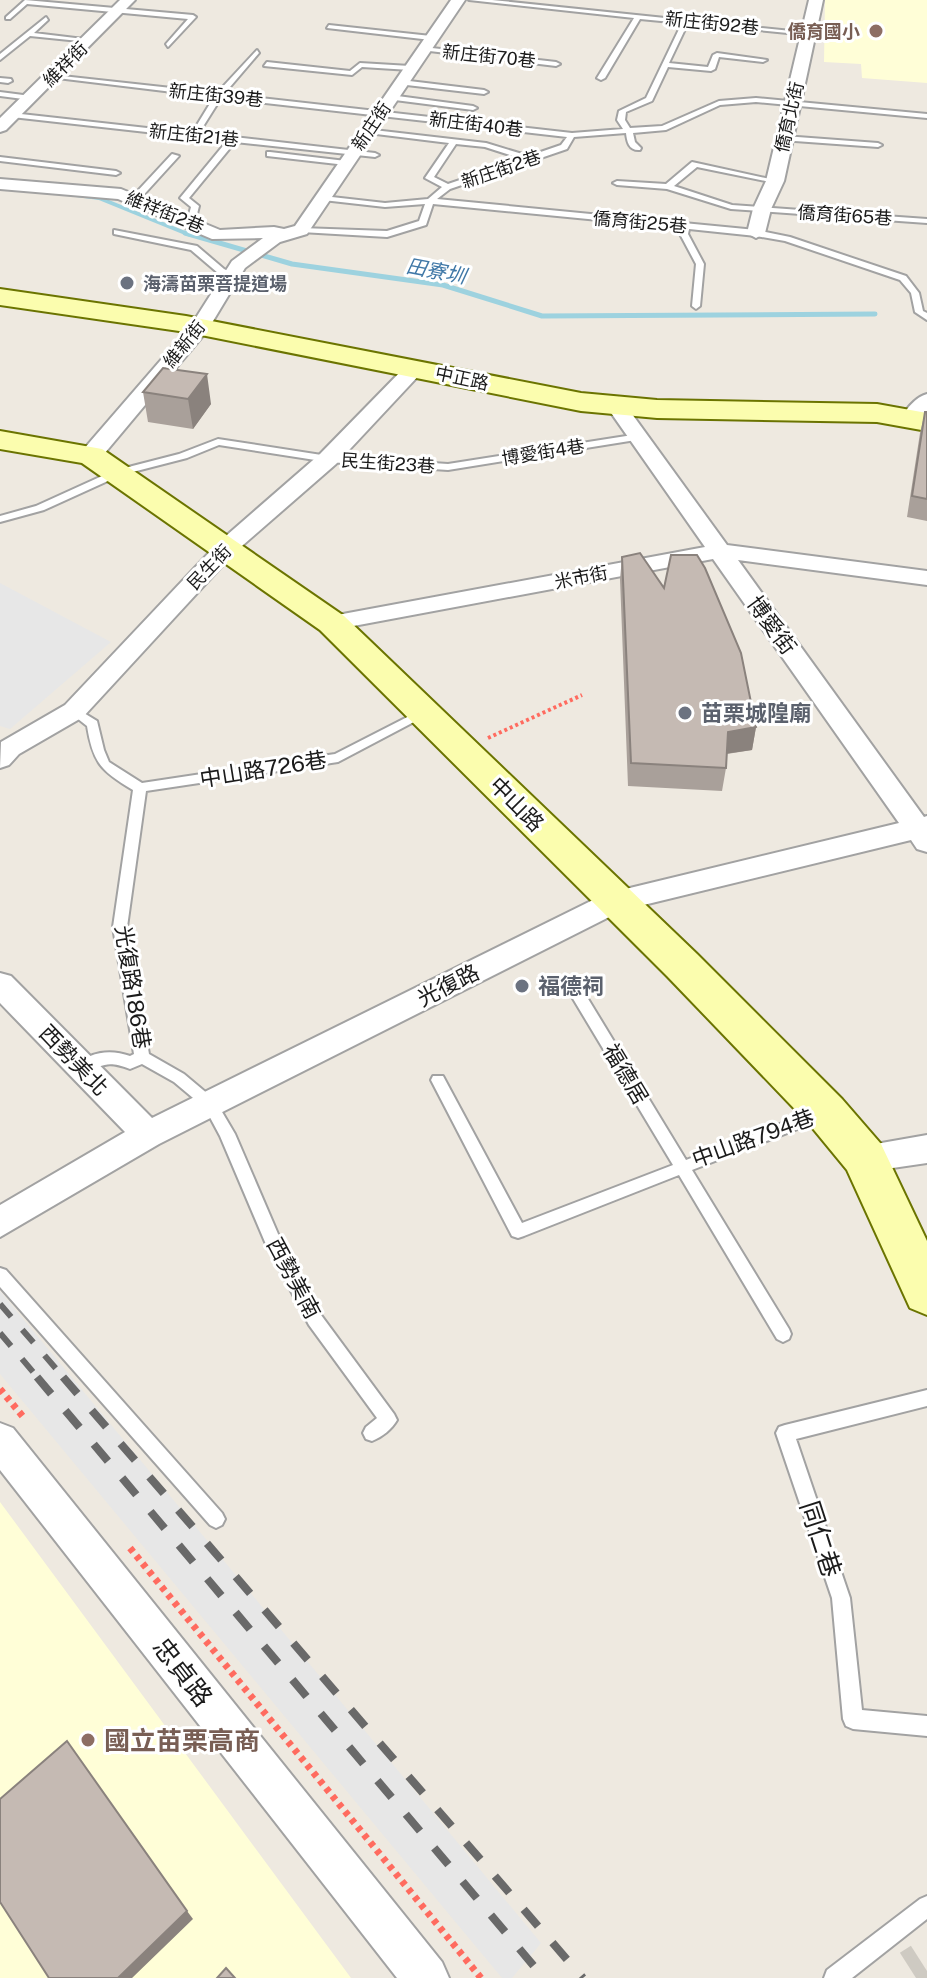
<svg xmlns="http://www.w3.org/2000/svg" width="927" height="1978" font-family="'Public Sans','Noto Sans TC',sans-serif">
  <rect width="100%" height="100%" fill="#eee9e0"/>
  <path fill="#fffed7" d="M825 0H927V83L862 78 861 64 824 62Z
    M0 1502 351 1978H0Z"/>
  <path fill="#e7e7e7" d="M0 583 111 642 10 729 0 726Z
    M0 1291 541 1943 512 1978H502L0 1374Z"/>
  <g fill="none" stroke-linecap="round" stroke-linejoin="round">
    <path stroke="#9dd2df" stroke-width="4" d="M69 194 99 198 190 235"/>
    <path stroke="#9dd2df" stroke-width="5" d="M185 233 292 264 443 285 542 316 875 314"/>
    <path stroke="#cecac2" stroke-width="60" stroke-dasharray="60 30" stroke-linecap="butt" d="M916 1978 927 1971"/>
    <defs>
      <path id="lane" d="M25 0 193 15 196 17 168 47 166 44 188 19 27 4 10 19H6V17Z
        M469 0H492L811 33 808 35 688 23 669 63 708 67 713 55 717 53 767 60 763 62 719 57 715 69 711 71 668 67 652 101 626 112 625 120 630 128 662 126 719 101 756 98 927 114V118L756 102 720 105 666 130 633 133 635 142 641 148 640 150C629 151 627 142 626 133L574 137 567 149 450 189 437 199 756 230 790 237 906 276 919 293 923 311 927 313V320L915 312 911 293 900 280 785 241 756 236 689 229 688 234 704 264 700 306 696 309 692 306 696 264 680 234 681 228 433 204 426 225 387 237 301 232 297 230 301 228 387 231 419 221 425 204 385 207 323 200 319 198 323 196 385 203 428 199 442 187 425 178 449 143 368 133 364 131 365 129 486 143 529 156 561 145 567 137 221 98 199 133 375 153 379 155 375 157 235 142 189 198 199 206 195 222 191 224 187 222 191 207 180 198 227 141 12 117 8 115 12 113 192 133 214 97 49 77 53 75 217 93 257 50 259 53 224 94 572 133 623 129 617 120 619 111 646 98 682 23 640 19 605 78 601 80 597 78 634 18ZM456 144 485 147 522 159 448 184 434 177Z
        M46 17 48 20 34 33 92 40 89 42 30 36 0 60V54Z
        M329 25 431 36 434 38 431 40 327 28Z
        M423 47 556 62 560 64 556 66 421 50Z
        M267 62 350 71 360 63 410 66 414 68 410 70 362 67 352 75 264 66Z
        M0 78 11 79 12 81 8 83 0 82Z
        M401 80 484 90 488 92 484 94 398 84Z
        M0 92 31 96 35 98 31 100 0 96Z
        M390 95 473 106 477 108 473 110 387 99 386 97Z
        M784 136 878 143 882 145 878 147 781 140V136Z
        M270 152 346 161 350 163 346 165 267 156V152Z
        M172 154 179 156 138 201H132V197Z
        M0 157 116 171 120 173 116 175 0 161Z
        M692 162 779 181 775 183 697 167 674 186 732 205 927 219V223L731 209 667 189 617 185 613 183 617 181 666 184Z
        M114 230 197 246 224 269 236 275 232 278 218 273 191 250 114 234Z
        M639 434 642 435V439L448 470 328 462 219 445 187 458 121 475 44 510 0 522V516L36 506 113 471 179 454 218 439 328 456 448 464Z
        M74 707 97 721 104 750 109 762 142 783 335 754 419 711 423 710 429 714 338 762 146 791 127 927 149 1054 184 1074 215 1100 235 1134 278 1234 321 1315 394 1414 397 1420C392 1429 382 1437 372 1441L366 1439 363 1433 366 1427 377 1418 309 1325 265 1242 220 1136 205 1108 174 1082 142 1064 130 1069C106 1060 105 1065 82 1074L77 1072 75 1068C88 1051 111 1049 130 1056L134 1054 113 927 133 790C101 771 93 763 87 726L68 711Z
        M571 978 576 979 686 1160 816 1110 821 1108 826 1110 828 1114 826 1118 692 1170 789 1329 791 1334 789 1339 783 1342 777 1339 679 1175 524 1236 518 1238 512 1236 431 1080 433 1076H443L522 1223 673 1165 566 987 564 983 566 979Z
        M0 1268 6 1270 222 1513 225 1519 222 1525 216 1528 210 1525 0 1287Z
        M927 1390V1406L796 1439 850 1598 862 1710 927 1716V1736L853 1729 846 1726 843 1719 832 1598 776 1433 779 1427 785 1425Z
        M927 1896V1919L852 1978H824L827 1970 920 1899Z"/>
      <path id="street" d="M120 0H135L6 130 0 132V118Z
        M451 0H465L307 234 280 242 245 268 207 331 99 460H83L80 455 83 450 192 324 232 261 263 238 212 239 118 199 0 189V179L121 189 220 230 274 227 284 229 295 226Z
        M809 0H823L784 181 771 209 765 233 756 238 747 233 753 209 766 181Z
        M415 362 425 368 422 372 336 464 235 552 83 717 19 754 9 765 0 768 1 742 65 705 219 542 320 454 408 364Z
        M927 394V413L918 422H904L901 418C907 408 916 397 927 394Z
        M617 401 624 403 727 545 927 571V585L738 560 924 817 927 816V852L917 849 911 840 623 910 159 1144 0 1237V1205L125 1132 0 1003V973L11 976 152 1118 605 894 899 823 713 559 332 630 323 628 320 623 323 618 332 616 705 547 607 407Z
        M927 1135V1163L865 1172 853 1168 849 1158 853 1148Z
        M0 1423 13 1428 442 1962 449 1978H397L0 1470Z"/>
      <path id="secondary" d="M0 289 186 316 581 393 657 400 877 404 927 413V431L877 422 657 418 581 411 186 332 0 305Z
        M0 431 102 449 344 616 697 954 842 1099 881 1144 927 1241V1315L910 1308 847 1170 810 1125 667 976 320 630 82 463 0 449Z"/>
    </defs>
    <use href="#lane" stroke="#a2a2a2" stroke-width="4"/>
    <use href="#street" stroke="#a2a2a2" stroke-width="4"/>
    <use href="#secondary" stroke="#6b7400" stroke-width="4"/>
    <path stroke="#ff6b5f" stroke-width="4" stroke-dasharray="3 3" stroke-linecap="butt" d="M488 738 582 695"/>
    <path stroke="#ff6b5f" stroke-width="7" stroke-dasharray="5 5" stroke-linecap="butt" d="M0 1389 25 1419
      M130 1548 481 1978"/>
    <use href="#lane" fill="#fff" fill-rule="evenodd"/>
    <use href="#street" fill="#fff" fill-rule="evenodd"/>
    <use href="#secondary" fill="#fbfdae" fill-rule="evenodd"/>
    <path stroke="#696969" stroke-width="6" stroke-dasharray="17 17" stroke-linecap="butt" d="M0 1304 65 1379
      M0 1333 39 1379"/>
    <path stroke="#696969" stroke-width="8" stroke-dasharray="22 22" stroke-linecap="butt" d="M37 1377 544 1978
      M63 1377 583 1978"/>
  </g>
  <path fill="#a9a09a" d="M163 368 211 404 193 429 148 422 143 392Z
    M925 412H927V521L907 517 920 433Z
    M622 557 756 727 752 750 727 754 726 768 722 791 628 786 620 579Z"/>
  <path fill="#8a827d" d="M207 374 211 404 193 429 188 399Z
    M756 727 752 750 724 754 728 732Z
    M187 1911 193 1919 132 1978H118Z"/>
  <path fill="#c5bab3" stroke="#8a827d" stroke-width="2" d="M163 368 207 374 188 399 143 392Z
    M925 412H927V499L912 496Z
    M640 553 664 588 671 555H697L705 568 741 653 756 727 728 732 726 768 631 763 622 557Z
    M67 1741 187 1911 118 1978H49L0 1902V1799Z
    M226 1968 235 1978H217Z"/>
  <g fill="#8d6e63" stroke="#fff" stroke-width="3">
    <circle cx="876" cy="31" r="8"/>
    <circle cx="88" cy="1740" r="8"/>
  </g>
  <g fill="#6b7280" stroke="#fff" stroke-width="3">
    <circle cx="127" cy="283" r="8"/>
    <circle cx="685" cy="713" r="8"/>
    <circle cx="522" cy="986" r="8"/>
  </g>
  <g text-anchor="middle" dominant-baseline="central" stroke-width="6" stroke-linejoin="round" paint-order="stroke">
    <g font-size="18" fill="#1b1b1b" stroke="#fff">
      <text transform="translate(712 23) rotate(6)">新庄街92巷</text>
      <text transform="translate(489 56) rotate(6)">新庄街70巷</text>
      <text transform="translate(65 64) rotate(-45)">維祥街</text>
      <text transform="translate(216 95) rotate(6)">新庄街39巷</text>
      <text transform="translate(789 117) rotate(-77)">僑育北街</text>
      <text transform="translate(476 124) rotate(7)">新庄街40巷</text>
      <text transform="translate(371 126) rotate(-56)">新庄街</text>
      <text transform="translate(194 135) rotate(6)">新庄街21巷</text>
      <text transform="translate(501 169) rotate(-19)">新庄街2巷</text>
      <text transform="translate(165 212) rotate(22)">維祥街2巷</text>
      <text transform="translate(845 215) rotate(4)">僑育街65巷</text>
      <text transform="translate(640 222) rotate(5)">僑育街25巷</text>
      <text transform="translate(184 344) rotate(-51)">維新街</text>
      <text transform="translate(462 378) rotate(12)">中正路</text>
      <text transform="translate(543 452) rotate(-9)">博愛街4巷</text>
      <text transform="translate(388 463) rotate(4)">民生街23巷</text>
      <text transform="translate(209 567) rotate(-46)">民生街</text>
      <text transform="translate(581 577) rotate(-11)">米市街</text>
    </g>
    <g font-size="18" font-weight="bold" fill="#785e54" stroke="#fff" text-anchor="end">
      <text x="860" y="31">僑育國小</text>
    </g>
    <g font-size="18" font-weight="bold" fill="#5b616d" stroke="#fff" text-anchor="start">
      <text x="143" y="283">海濤苗栗菩提道場</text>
    </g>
    <g font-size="20" font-style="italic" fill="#4078a7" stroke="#fff">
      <text transform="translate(436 271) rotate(11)">田寮圳</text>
    </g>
    <g font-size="22" fill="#1b1b1b" stroke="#fff">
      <text transform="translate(772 625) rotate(54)">博愛街</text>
      <text transform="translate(263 769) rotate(-9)">中山路726巷</text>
      <text transform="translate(517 804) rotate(45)">中山路</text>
      <text transform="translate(448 985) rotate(-27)">光復路</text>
      <text transform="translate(133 987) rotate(81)">光復路186巷</text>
      <text transform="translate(74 1060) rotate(46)">西勢美北</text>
      <text transform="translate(626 1074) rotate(59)">福德居</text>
      <text transform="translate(753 1138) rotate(-20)">中山路794巷</text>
      <text transform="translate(294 1278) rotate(62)">西勢美南</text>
    </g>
    <g font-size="22" font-weight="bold" fill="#5b616d" stroke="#fff" text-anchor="start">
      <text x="701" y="713">苗栗城隍廟</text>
      <text x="538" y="986">福德祠</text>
    </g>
    <g font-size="26" fill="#1b1b1b" stroke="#fff">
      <text transform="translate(821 1539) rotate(72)">同仁巷</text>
      <text transform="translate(183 1672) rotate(52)">忠貞路</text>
    </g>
    <g font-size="26" font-weight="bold" fill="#785e54" stroke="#fff" text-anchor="start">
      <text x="104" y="1740">國立苗栗高商</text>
    </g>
  </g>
</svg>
